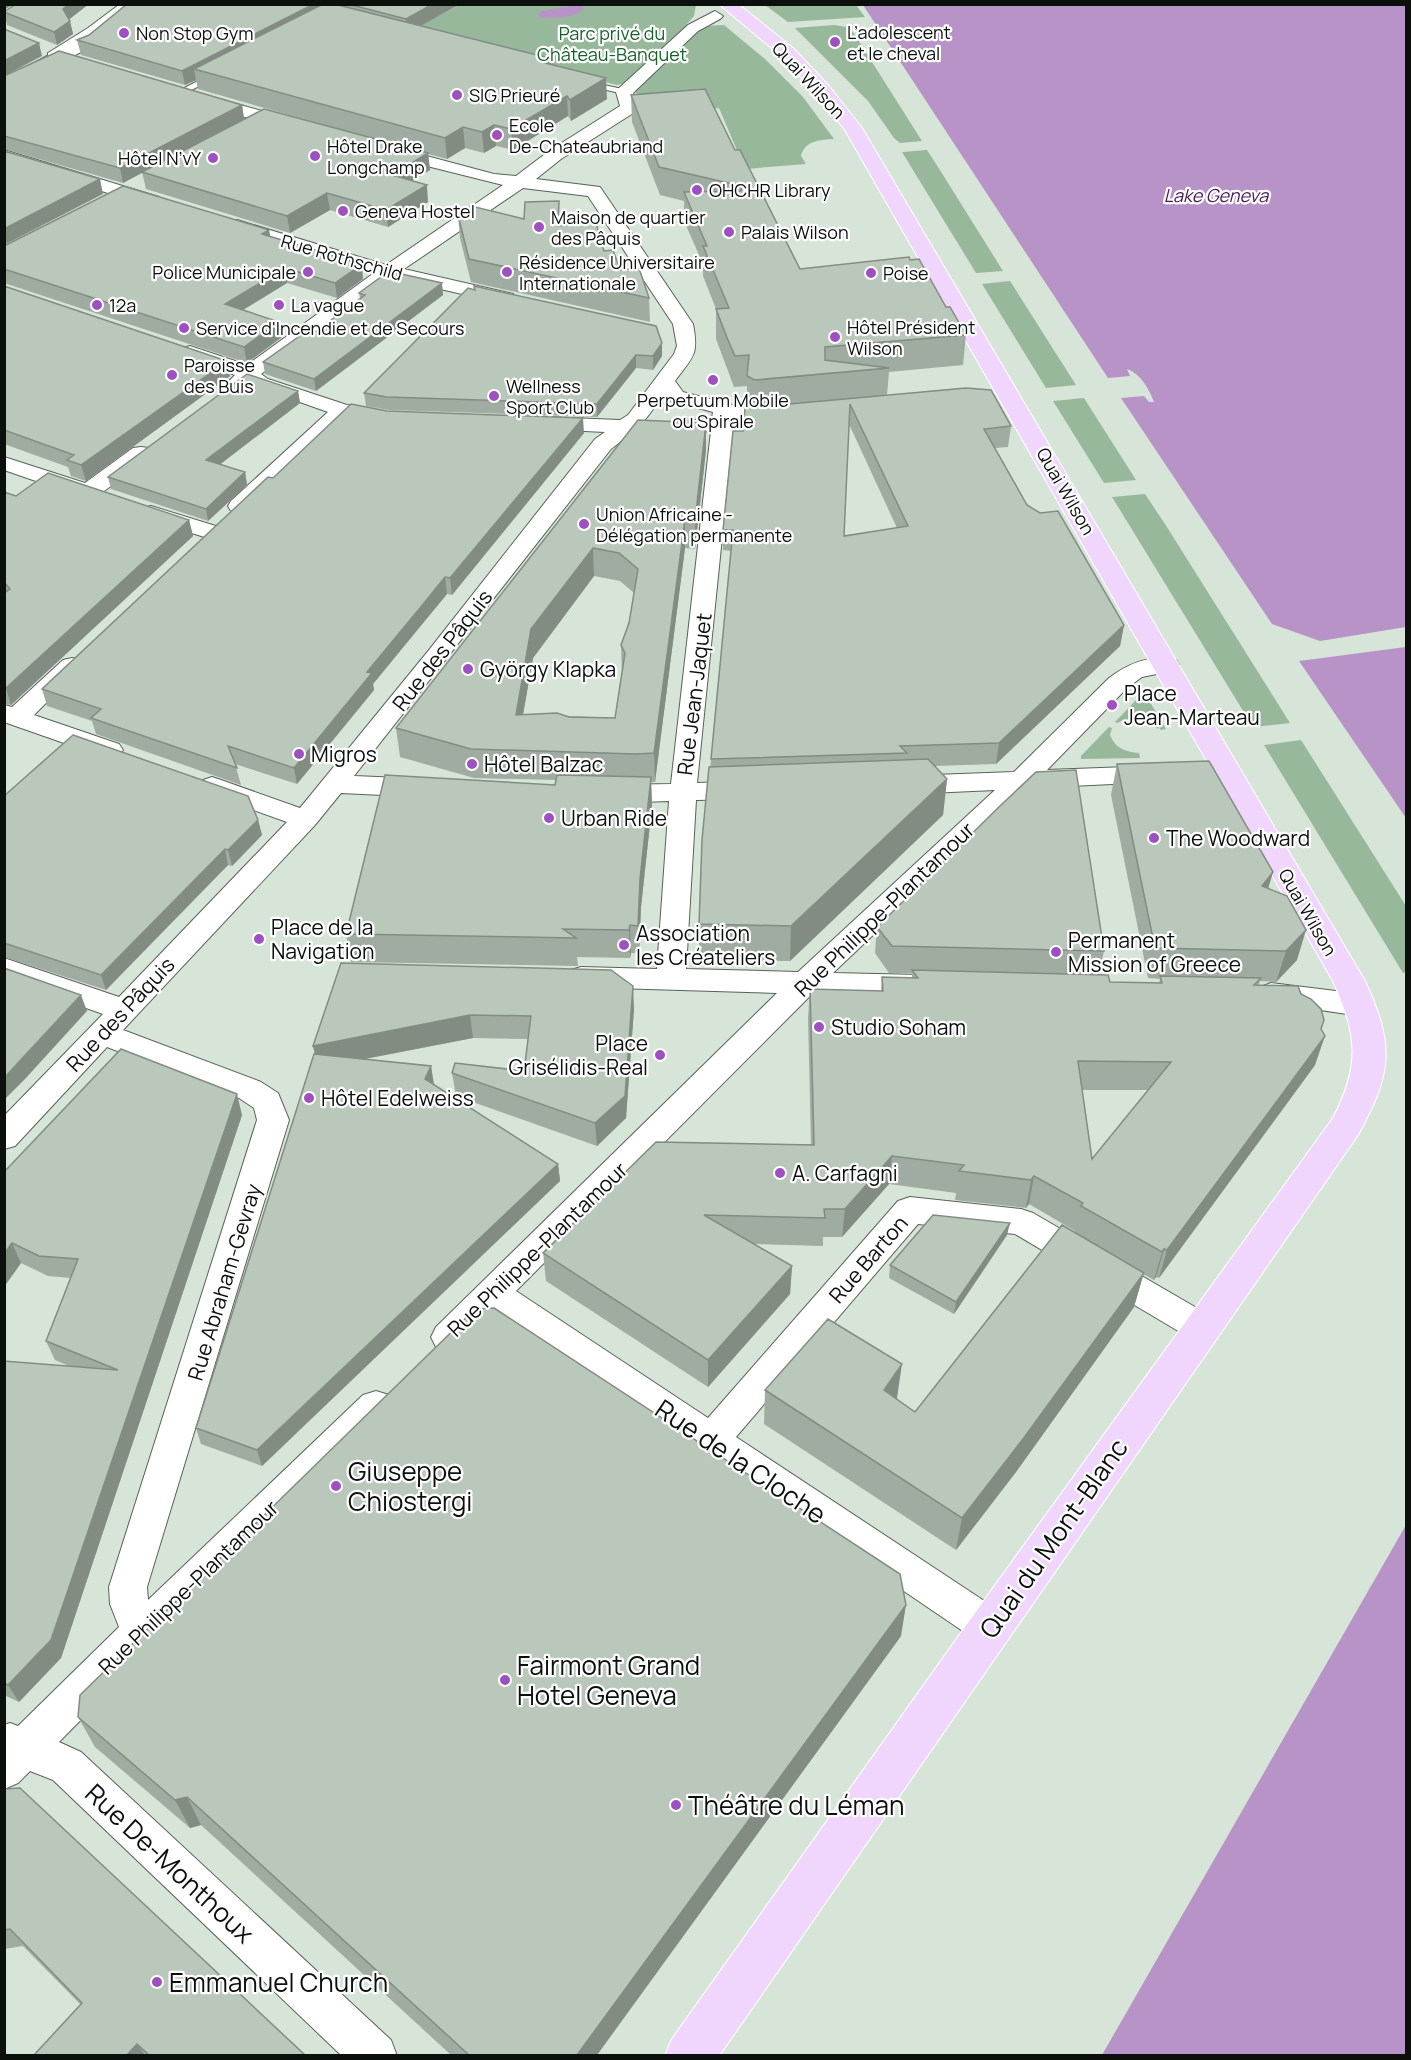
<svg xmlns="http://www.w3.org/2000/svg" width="1411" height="2060" font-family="Manrope,sans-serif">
  <rect width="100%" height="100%" fill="#d6e5d7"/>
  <path fill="#98b89b" d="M459 5 695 4 696 5 694 16 687 24 693 28 627 83 617 85 452 44 418 27Z
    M765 5H856L865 17 788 22Z
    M724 25 765 59 803 97 834 139C820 140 805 140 801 156L806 164 745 169 719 108 662 112 643 108 635 91 702 26Z
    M834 25 847 27 853 32 922 141 900 143 894 138 868 101 795 28Z
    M927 150 938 167 1003 271 976 273 902 152Z
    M1010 281 1076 385 1046 388 982 284Z
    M1084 398 1136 480 1104 483 1053 401Z
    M1145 494 1165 524 1290 723 1253 727 1112 497Z
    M1139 697H1147L1166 729 1161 730 1158 727V729C1144 720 1132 715 1117 723L1115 722Z
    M1109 727 1112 728 1110 735C1115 748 1125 752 1139 753L1140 758 1081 759V756Z
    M1301 740 1406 906V972L1403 973 1264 745Z"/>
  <path fill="#b793c8" d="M577 5 583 6 584 9C574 18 553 19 540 17L538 14 542 11Z
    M863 5H1406V627L1320 641 1272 624 1121 398 1144 396 1149 402H1154C1149 389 1141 374 1127 369L1130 376 1108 378Z
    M1406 647V818L1299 661Z
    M1406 1525V2055H1102Z"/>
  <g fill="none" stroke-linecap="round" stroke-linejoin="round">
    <defs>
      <path id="lane" d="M120 4H128L94 32 54 57H48V53L88 28Z
        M211 74 218 76 182 95 175 93Z
        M585 81 627 90 628 92 624 94 585 85Z"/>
      <path id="street" d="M715 11 723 16 720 19 698 31 633 93 637 108 635 112 561 159 536 179 600 187 693 324C699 356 693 356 675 381L683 392 751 410 754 414 785 411 792 413 796 417 792 421 785 423 733 429 697 783 748 781 757 784 761 790 757 796 748 799 696 800 686 969 798 972 995 790 907 794 898 791 894 785 898 779 907 776 1014 772 1109 678C1129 663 1151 654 1176 660L1179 665 1176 670 1142 677 1127 688 1047 770 1155 766 1164 768 1168 774 1164 780 1155 782 1028 788 833 973 920 975 930 979 935 986 930 993 920 997 812 994 516 1291 708 1418 898 1201 910 1197 1021 1209 1033 1213 1214 1318 1219 1328 1214 1338 1202 1342 1190 1338 1015 1234 918 1224 736 1437 1004 1614 1009 1627 1004 1640 990 1645 976 1640 494 1313 460 1347 448 1351 436 1347 431 1337 436 1327 777 993 581 987 571 984 566 977 571 970 581 967 657 969 669 801 613 803 604 800 600 794 604 788 613 785 671 784 711 431 668 435 630 434 611 449 354 776 424 779 433 782 437 788 433 794 424 797 341 793 315 825 123 1030 261 1082 278 1093 289 1120 147 1587 148 1600 363 1395 376 1391 389 1395 394 1406 389 1417 155 1645 59 1742 81 1752 391 2040 397 2056H342L53 1780 30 1771 18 1783 4 1789V1725L10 1723 18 1726 119 1627 110 1604 109 1587 257 1120 254 1108 239 1098 107 1047 15 1146 4 1149V1116L103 1014 4 979V958L119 997 287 822 203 792 199 786 203 780 212 777 221 780 300 808 429 650 595 439 605 432 543 429 536 427 532 423 536 419 543 417 620 420 628 415 674 354 677 346 673 324 588 196 523 188 404 269 513 294 516 298 513 302 506 304 392 278 261 374 268 379 347 405 391 414 395 418 391 422 384 424 347 417 247 511 239 513 231 511 228 506 231 501 328 412 249 384C241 391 237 393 227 390L224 386 235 375 183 356 180 352 183 348 190 346 247 365 374 273 225 228 222 224 225 220H237L386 265 503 185 383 155 380 151 383 147 389 146 494 174 516 176 549 151 620 106 616 92 618 89 688 25ZM664 395 669 400 713 412 712 418 668 423 644 421Z
        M203 95 299 121 301 125 293 130 197 104 195 100 197 96Z
        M4 150 159 197 162 201 159 205H147L4 161Z
        M141 447 149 448 152 453 149 458 96 497 88 499 4 470V457L85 483 133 448Z
        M151 506 219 527 222 532 219 537 211 539 143 518 140 513 143 508Z
        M72 658 81 660 84 665 34 715 119 744 123 750 119 756 110 758 101 756 4 722V705L12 707 63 660Z
        M1271 983 1360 994 1370 997 1375 1005 1370 1013 1360 1016 1261 1001 1256 994 1261 987Z"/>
      <path id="secondary" d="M127 4H146L91 47 4 91V79L79 39Z"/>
      <path id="primary" d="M719 4H738L793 48 828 85 862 128 1365 981C1395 1046 1392 1073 1358 1135L719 2056H665L672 2039 975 1613 1333 1118C1361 1064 1357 1035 1333 981L845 130 816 93 781 56Z"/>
    </defs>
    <use href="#lane" stroke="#576358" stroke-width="2"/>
    <use href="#street" stroke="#576358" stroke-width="2"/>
    <use href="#secondary" stroke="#576358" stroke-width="2"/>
    <use href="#primary" stroke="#fff" stroke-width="2"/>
    <use href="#lane" fill="#fff" fill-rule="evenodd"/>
    <use href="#street" fill="#fff" fill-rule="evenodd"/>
    <use href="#secondary" fill="#fff" fill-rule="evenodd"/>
    <use href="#primary" fill="#f0d6fd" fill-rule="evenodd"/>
  </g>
  <path fill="#a0aca1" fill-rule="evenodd" d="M127 4H460L420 26 553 59V65L607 99 571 121 568 116 513 150 496 146 484 153 465 148 447 159 428 154 430 170 412 181 428 202 388 227 330 210 290 233 146 189 142 172 123 183 4 149V76L242 105 244 119 360 135 198 89 196 80 185 85 81 55 77 40 89 35Z
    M4 11 69 20 73 34 57 45 7 25Z
    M631 95 735 150 800 269 910 260 946 307 966 335 963 365 889 372 887 395 1011 426 1008 447 995 448 1027 505 1124 625 1120 646 996 764 935 766 947 779 943 815 790 961 699 960V924L711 759 731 551 723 550V530L743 431 749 408 747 406V386L734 387 716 339V309L703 276V264L684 221V201L660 195 632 122ZM849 424 897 528 844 536Z
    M458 215 524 219 560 225 604 251 620 270 649 298 650 322 471 282 460 238Z
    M270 236 363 279 337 298 287 283 243 310 279 322 282 337 247 363 4 283V246Z
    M4 286 230 376 86 481 71 476 68 467 4 444Z
    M474 286 662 356 653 370 636 368 597 417 389 410 366 406 364 393 474 290Z
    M359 293 443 295 316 391 265 374 263 362 312 334 360 299Z
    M298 391 300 403 220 464 245 472 247 485 208 521 111 489 108 477Z
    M387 411 584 433 452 595 447 594 422 624 373 684 374 690 297 784 235 764 241 785 96 734 92 721 47 706 42 689 273 478Z
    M706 423V450L695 549 685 548 655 782H651L652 805 641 907 639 953H631L630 958 577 957 578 966 351 962 346 934 555 785 556 780 474 778 400 757 396 728ZM594 576 620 581 634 593 629 623 621 645 622 674 615 718 523 714 533 658Z
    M4 492 16 496 189 520 193 536 11 705 4 704V593L5 592 4 591Z
    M1117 764 1273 872 1268 889 1297 960 1276 982 1260 981 1259 985 1301 994 1321 1029 1315 1065 1159 1278 1156 1277 1154 1280 1143 1274 1134 1307 1016 1472 956 1550 764 1424 765 1390 897 1398V1399L915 1412 1074 1232 1075 1231 1029 1204 1026 1208 955 1200 956 1193 889 1184 842 1237H823V1246L755 1244 792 1266 790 1294 708 1387 546 1281 543 1253 811 1145 808 1018 810 989 881 991 882 977 912 978V973H889L875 953 877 927 1104 951 1099 974 1110 982 1159 983 1160 979 1148 978 1111 795ZM1082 1090H1148L1092 1159Z
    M4 796 258 820 262 835 232 866 228 865 106 990 4 957Z
    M341 963 634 1009 626 1118 597 1146 456 1096 452 1073 524 1071 528 1039 473 1038 364 1059 431 1066 433 1085 558 1164 560 1181 262 1466 201 1444 196 1428 315 1054 313 1046Z
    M242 1115 61 1658 19 1702 4 1695V1361L69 1366 55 1360 46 1341 71 1278 48 1276 21 1263 4 1287V1172Z
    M1007 1235 954 1314 889 1278 890 1265Z
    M901 1636 597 2055H451L201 1825 190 1828 95 1747 78 1717Z
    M4 1789 305 2055H34L81 2005 23 1946 4 1949Z"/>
  <path fill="#828c83" d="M4 4H14L4 10Z
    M69 4H89L66 22 63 9Z
    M314 4H326L194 69 196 80 185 85 182 71Z
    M433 4H460L408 33 406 19Z
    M70 21 73 34 57 45 54 32Z
    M39 43 42 56 4 76V61Z
    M553 59 554 79 545 63Z
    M606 78 607 99 571 121 570 100Z
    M567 96 568 116 513 150 511 129Z
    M242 105 244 119 123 183 120 168Z
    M494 125 496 146 484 153 482 132Z
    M463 127 465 148 447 159 445 138Z
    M428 153 430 170 394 192 392 175Z
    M100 179 103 194 4 245V229Z
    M427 185 428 202 388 227 386 210Z
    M327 193 330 210 290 233 287 216Z
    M269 230 272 244 262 234Z
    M362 264 363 279 337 298 335 283Z
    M285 268 287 283 228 319 225 304Z
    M442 283 443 295 316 391 314 379Z
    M279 322 282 337 247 363 244 347Z
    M662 343V356L653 370V356Z
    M636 355V368L597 417V404Z
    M227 361 230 376 86 481 81 465Z
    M298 391 300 403 209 473 206 460Z
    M583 418 584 433 452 595 450 578Z
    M706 423V450L695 549V521Z
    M245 472 247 485 208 521 206 509Z
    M189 520 193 536 11 705 6 688Z
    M685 520V548L655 782 654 753Z
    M593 548 594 576 533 658 518 743 516 715 531 629Z
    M445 577 447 594 373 684 374 690 297 784 294 768 367 672Z
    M1124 625 1120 646 996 764 999 743Z
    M651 777 652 805 641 907 639 953 638 926 640 879Z
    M947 779 943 815 790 961 791 926Z
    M258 820 262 835 232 866 228 850Z
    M225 849 228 865 106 990 101 975Z
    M1273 872 1264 902 1262 886Z
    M630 925 631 953 630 958 629 930Z
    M1306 930 1297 960 1276 982 1286 951Z
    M633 986 634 1009 626 1118 597 1146 595 1123Z
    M81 995 87 1011 25 1079 4 1100V1078Z
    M470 1015 473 1038 318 1068 313 1046Z
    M1325 1036 1315 1065 1159 1278 1167 1250Z
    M431 1066 434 1084 428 1096 425 1079Z
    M237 1094 242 1115 61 1658 19 1702 8 1685Z
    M892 1156 889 1184 842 1237 845 1209Z
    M558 1164 560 1181 262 1466 257 1450Z
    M1034 1176 1029 1204 1026 1208 1031 1180Z
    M1010 1223 1007 1235 954 1314 956 1302Z
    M12 1243 21 1263 4 1287V1254Z
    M1164 1249 1156 1277 1154 1280 1162 1252Z
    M792 1266 790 1294 708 1387V1360Z
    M1144 1273 1134 1307 1016 1472 956 1550 962 1518Z
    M902 1364 897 1398 880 1423 884 1390Z
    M906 1605 901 1636 597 2055H577Z
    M187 1797 201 1825 190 1828 175 1800Z
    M137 2044 145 2055H127Z"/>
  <path fill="#bac8bb" stroke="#828c83" stroke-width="1.5" fill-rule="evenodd" d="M16 4H69L63 9 70 21 54 32 4 12Z
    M127 4H314L182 71 77 40 89 35Z
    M323 4H334L553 59 545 63 606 78 570 100 567 96 511 129 494 125 482 132 463 127 445 138 194 69Z
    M348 4H433L406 19Z
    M4 29 39 43 4 61Z
    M59 51 242 105 120 168 4 136V76Z
    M705 89 735 150H740L800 269 909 257 910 260 919 259 946 307H950L966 335 825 347V360L889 368 755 380 747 376 749 355 735 356 728 340 716 309 729 308 703 246H707L684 192 741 191 742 186 659 167 631 95Z
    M264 109 428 153 392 175 427 185 386 210 327 193 287 216 142 172Z
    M4 151 100 179 4 229Z
    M123 186 269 230 262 234 362 264 335 283 285 268 225 304 279 322 244 347 4 269V246Z
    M559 201 558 226 596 223 604 251 613 250 620 270 639 268 649 298 469 259 458 215 471 206 524 219 525 202Z
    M397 273 442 283 314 379 263 362 304 333 312 334 365 295 359 293 385 274Z
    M4 286 227 361 81 465 67 460 74 455 4 430Z
    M474 286 656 326 662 343 653 356 636 355 597 404 387 397 364 393 468 288 475 290Z
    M247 374 298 391 206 460 245 472 206 509 108 477Z
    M966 388 991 390 1011 426 984 429 1027 505 1040 513 1058 511 1124 625 999 743 900 746 907 753 711 759 733 530H723L733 431H743L745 408ZM850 404 908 526 844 536Z
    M351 404 387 411 583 418 450 578 445 577 420 608 367 672 372 673 294 768 228 746 237 768 91 718 101 709 42 689 268 477 273 478Z
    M638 420 706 423 695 521 685 520 654 753 636 754 471 749 396 728ZM593 548 619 553 638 569 629 623 621 645 625 653 615 718 569 717 557 713 516 715 531 629Z
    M48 473 189 520 6 688H4V593L10 589 4 582V492L16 496Z
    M73 735 248 796 258 820 228 850 225 849 101 975 4 943V796Z
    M928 759 947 779 791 926 699 924 702 840 709 767Z
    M1209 761 1273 872 1262 886 1287 896 1306 930 1286 951 1155 948 1117 764Z
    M1076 770 1104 951 892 946 877 927 1001 805 1036 772Z
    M385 775 555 785 557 775 651 777 640 879 638 926 630 925 629 930 563 929 576 938 346 934Z
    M341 963 611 970 633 986 625 1096 595 1123 452 1073 455 1063 524 1071 531 1016 470 1015 313 1046Z
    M4 968 81 995 4 1078Z
    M912 970 1108 975 1110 982 1162 983 1160 976 1261 978 1254 985 1298 986 1301 994 1311 999 1321 1009 1324 1020 1321 1029 1325 1036 1167 1250 1164 1249 1162 1252 1081 1206 1083 1203 1034 1176 1031 1180 959 1171 964 1165 892 1156 845 1209H824L825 1218 704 1215 792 1266 708 1360 543 1253 656 1142 814 1145 810 989 883 991 882 977 918 978ZM1078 1061 1171 1062 1092 1159Z
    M121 1049 237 1094 51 1640 8 1685 4 1683V1361L118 1370 46 1341 78 1259 39 1256 12 1243 4 1254V1172Z
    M314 1054 431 1066 425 1079 558 1164 257 1450 196 1428Z
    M933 1215 1010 1223 956 1302 890 1265Z
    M1062 1225 1144 1273 1023 1439 962 1518 765 1390 828 1319 902 1364 884 1390 915 1412Z
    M494 1308 900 1574 906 1605 577 2055H469L187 1797 175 1800 78 1717 80 1695 475 1309Z
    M20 1788 305 2055H149L137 2044 127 2055H34L82 2003 10 1929 4 1930V1789Z"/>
  <g fill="#9f50c0" stroke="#fff" stroke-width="2">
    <circle cx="124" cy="33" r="6"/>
    <circle cx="835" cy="42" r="6"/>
    <circle cx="457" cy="95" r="6"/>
    <circle cx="497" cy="135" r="6"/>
    <circle cx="315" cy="156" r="6"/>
    <circle cx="213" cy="158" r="6"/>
    <circle cx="697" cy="190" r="6"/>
    <circle cx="343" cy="211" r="6"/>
    <circle cx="539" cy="227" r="6"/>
    <circle cx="729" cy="232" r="6"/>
    <circle cx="308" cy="272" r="6"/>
    <circle cx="507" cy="272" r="6"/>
    <circle cx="871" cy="273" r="6"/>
    <circle cx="97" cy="305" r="6"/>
    <circle cx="279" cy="305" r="6"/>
    <circle cx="184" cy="328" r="6"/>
    <circle cx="835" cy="337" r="6"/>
    <circle cx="172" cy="375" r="6"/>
    <circle cx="713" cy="380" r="6"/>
    <circle cx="494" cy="396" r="6"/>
    <circle cx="584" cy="524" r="6"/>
    <circle cx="468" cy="669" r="6"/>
    <circle cx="1112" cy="705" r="6"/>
    <circle cx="299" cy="754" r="6"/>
    <circle cx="472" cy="764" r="6"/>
    <circle cx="549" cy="818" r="6"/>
    <circle cx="1154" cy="838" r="6"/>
    <circle cx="259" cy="939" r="6"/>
    <circle cx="624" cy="945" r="6"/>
    <circle cx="1056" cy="952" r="6"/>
    <circle cx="819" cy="1027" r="6"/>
    <circle cx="660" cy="1055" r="6"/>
    <circle cx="309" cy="1098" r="6"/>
    <circle cx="780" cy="1173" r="6"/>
    <circle cx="336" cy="1486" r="6"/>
    <circle cx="505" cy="1680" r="6"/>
    <circle cx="676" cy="1805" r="6"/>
    <circle cx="157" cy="1982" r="6"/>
  </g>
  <g text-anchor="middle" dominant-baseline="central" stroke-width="4.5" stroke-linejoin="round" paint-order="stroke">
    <g font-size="18" fill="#0b100c" stroke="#fff" text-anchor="start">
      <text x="847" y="32">L’adolescent<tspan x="847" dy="21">et le cheval</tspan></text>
      <text x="136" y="33">Non Stop Gym</text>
      <text x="469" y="95">SIG Prieuré</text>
      <text x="509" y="125">Ecole<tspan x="509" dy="21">De-Chateaubriand</tspan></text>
      <text x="327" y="146">Hôtel Drake<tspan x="327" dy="21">Longchamp</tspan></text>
      <text x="201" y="158" text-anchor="end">Hôtel N’vY</text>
      <text x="709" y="190">OHCHR Library</text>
      <text x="355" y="211">Geneva Hostel</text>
      <text x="551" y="217">Maison de quartier<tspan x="551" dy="21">des Pâquis</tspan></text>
      <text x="741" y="232">Palais Wilson</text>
      <text x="519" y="262">Résidence Universitaire<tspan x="519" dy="21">Internationale</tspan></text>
      <text x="296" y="272" text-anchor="end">Police Municipale</text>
      <text x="883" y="273">Poise</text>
      <text x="109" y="305">12a</text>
      <text x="291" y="305">La vague</text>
      <text x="847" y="327">Hôtel Président<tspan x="847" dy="21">Wilson</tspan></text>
      <text x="196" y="328">Service d'Incendie et de Secours</text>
      <text x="184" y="365">Paroisse<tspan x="184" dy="21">des Buis</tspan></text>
      <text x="506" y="386">Wellness<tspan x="506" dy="21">Sport Club</tspan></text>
      <text x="713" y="400" text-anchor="middle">Perpetuum Mobile<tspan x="713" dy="21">ou Spirale</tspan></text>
      <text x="596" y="514">Union Africaine -<tspan x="596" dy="21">Délégation permanente</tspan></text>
    </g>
    <g font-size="18" fill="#176228" stroke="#fff">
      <text x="612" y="33">Parc privé du<tspan x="612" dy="21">Château-Banquet</tspan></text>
    </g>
    <g font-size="18" fill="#0b100c" stroke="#fff">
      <text transform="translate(809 80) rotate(47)">Quai Wilson</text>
      <text transform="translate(342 257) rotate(16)">Rue Rothschild</text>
      <text transform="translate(1066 491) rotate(60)">Quai Wilson</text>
      <text transform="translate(1308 912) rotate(60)">Quai Wilson</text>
    </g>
    <g font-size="18" font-style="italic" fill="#481b5b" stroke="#fff">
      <text x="1216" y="195">Lake Geneva</text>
    </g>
    <g font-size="21" fill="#0b100c" stroke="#fff">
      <text transform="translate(442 650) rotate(-52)">Rue des Pâquis</text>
      <text transform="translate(694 694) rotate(-83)">Rue Jean-Jaquet</text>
      <text transform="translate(884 909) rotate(-44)">Rue Philippe-Plantamour</text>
      <text transform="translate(120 1014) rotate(-47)">Rue des Pâquis</text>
      <text transform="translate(537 1249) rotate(-44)">Rue Philippe-Plantamour</text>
      <text transform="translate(868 1259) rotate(-49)">Rue Barton</text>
      <text transform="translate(224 1282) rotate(-73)">Rue Abraham-Gevray</text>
      <text transform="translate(188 1587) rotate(-44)">Rue Philippe-Plantamour</text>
    </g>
    <g font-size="21" fill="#0b100c" stroke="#fff" text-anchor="start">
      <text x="480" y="669">György Klapka</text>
      <text x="1124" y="693">Place<tspan x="1124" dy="24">Jean-Marteau</tspan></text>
      <text x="311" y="754">Migros</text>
      <text x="484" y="764">Hôtel Balzac</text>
      <text x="561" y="818">Urban Ride</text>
      <text x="1166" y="838">The Woodward</text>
      <text x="271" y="927">Place de la<tspan x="271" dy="24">Navigation</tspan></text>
      <text x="636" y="933">Association<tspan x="636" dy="24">les Créateliers</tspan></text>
      <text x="1068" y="940">Permanent<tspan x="1068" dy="24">Mission of Greece</tspan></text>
      <text x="831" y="1027">Studio Soham</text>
      <text x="648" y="1043" text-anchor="end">Place<tspan x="648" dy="24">Grisélidis-Real</tspan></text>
      <text x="321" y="1098">Hôtel Edelweiss</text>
      <text x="792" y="1173">A. Carfagni</text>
    </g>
    <g font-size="26" fill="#0b100c" stroke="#fff">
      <text transform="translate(741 1461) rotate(34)">Rue de la Cloche</text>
      <text transform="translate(1053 1538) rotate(-55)">Quai du Mont-Blanc</text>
      <text transform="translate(170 1863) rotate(43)">Rue De-Monthoux</text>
    </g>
    <g font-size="26" fill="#0b100c" stroke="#fff" text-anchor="start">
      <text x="348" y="1471">Giuseppe<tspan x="348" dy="30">Chiostergi</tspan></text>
      <text x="517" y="1665">Fairmont Grand<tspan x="517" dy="30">Hotel Geneva</tspan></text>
      <text x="688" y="1805">Théâtre du Léman</text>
      <text x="169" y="1982">Emmanuel Church</text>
    </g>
  </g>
  <rect width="1411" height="2060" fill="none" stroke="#0b100c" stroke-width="12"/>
</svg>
